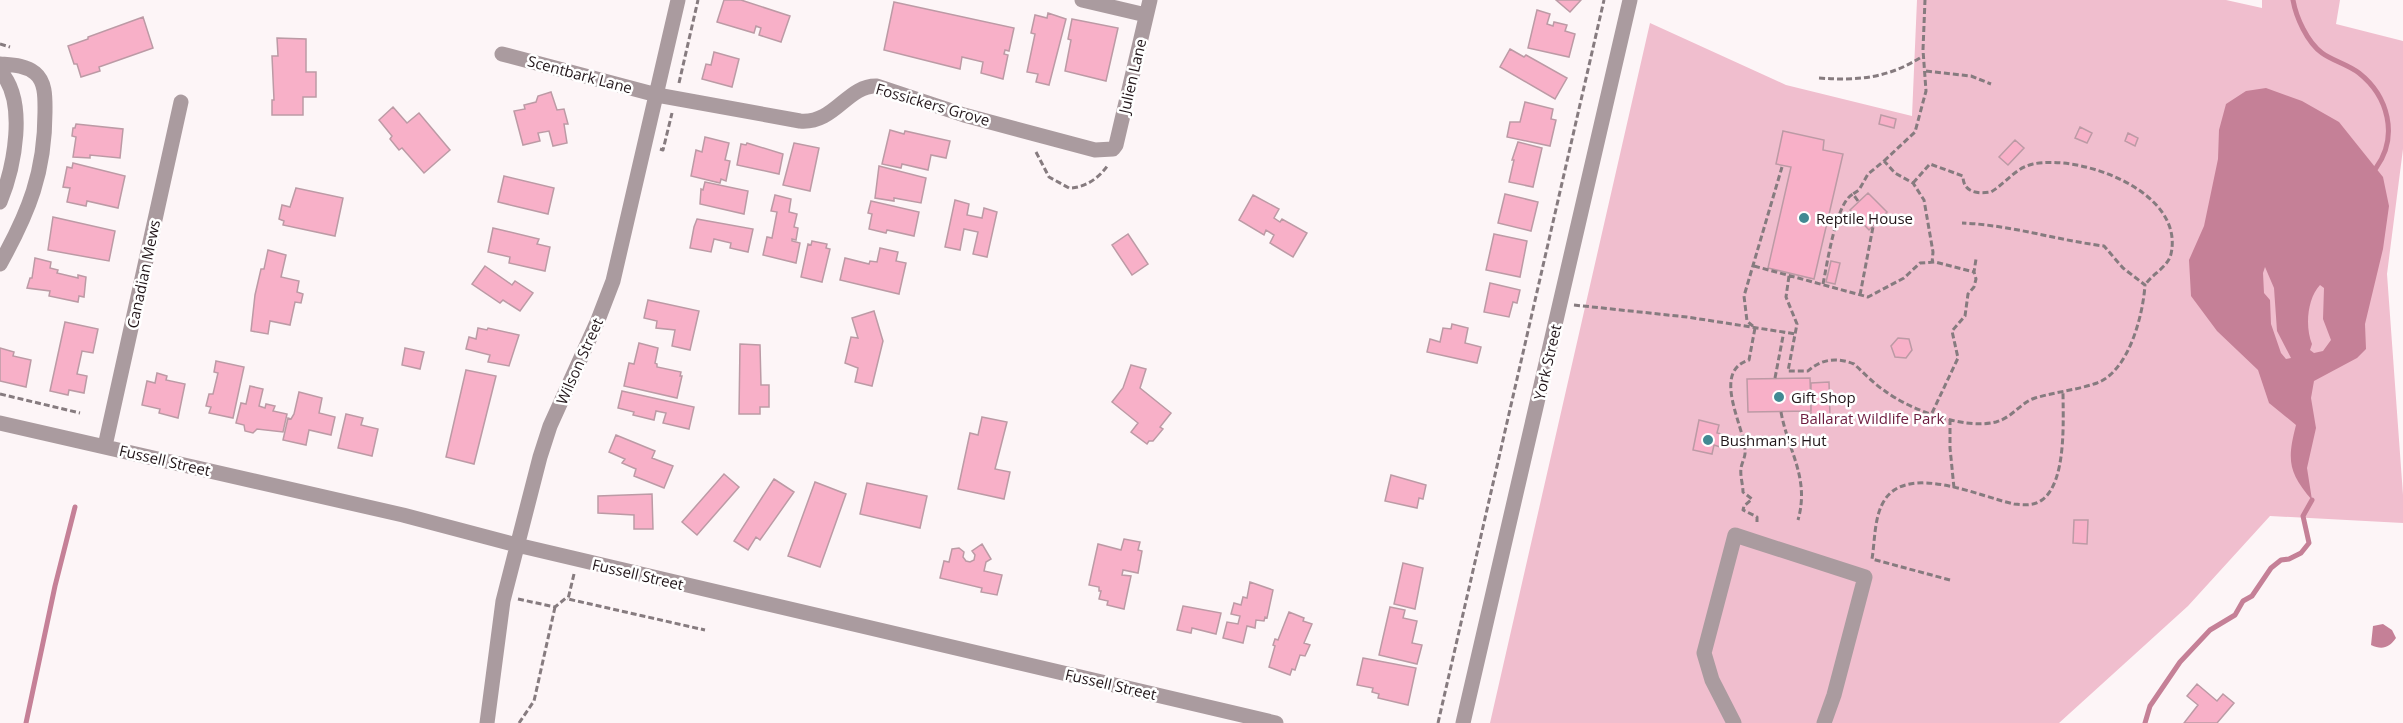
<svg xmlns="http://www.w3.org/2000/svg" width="2403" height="723" font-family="'Open Sans',sans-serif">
  <rect width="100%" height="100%" fill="#fdf5f7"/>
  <path fill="#f0bece" d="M1917 0H2226L2262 8V0H2340L2336 24 2403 41V149L2387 274 2403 495V523L2270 516 2188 606 2059 723H1490L1650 23 1786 85 1912 116Z"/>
  <path fill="#c58097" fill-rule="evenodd" d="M2266 88 2302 101 2339 122 2383 177 2389 206 2383 249 2365 324 2366 349 2357 358 2314 381 2311 398 2316 428 2307 468 2312 500C2288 472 2287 460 2296 425L2269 403 2258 370 2217 331 2191 296 2189 260 2204 226 2218 159 2219 130 2226 104 2246 91ZM2265 267 2274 288 2277 331 2291 358 2286 359 2281 353 2271 324 2270 300 2264 293 2263 273ZM2320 285 2324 288 2323 319 2331 340 2323 351 2314 353 2310 350 2312 344C2305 327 2307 299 2320 285Z
    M2383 624 2392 630 2396 638C2389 648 2382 650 2371 645L2373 626Z"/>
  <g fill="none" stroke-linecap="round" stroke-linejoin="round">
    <path stroke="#c58097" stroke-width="5" d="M2293 0C2296 17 2307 42 2322 53 2333 61 2347 64 2359 73 2388 96 2399 136 2376 168
      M26 723 55 586 75 507
      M2145 723 2150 706 2180 662 2210 630 2235 615 2243 601 2252 596 2271 568 2281 560 2289 559 2301 553 2309 543 2303 516 2312 500"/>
  </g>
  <path fill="#f8b0c8" stroke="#bc9aa5" stroke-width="1.5" d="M724 0H741L790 16 781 42 759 35 761 28 756 26 754 33 717 22Z
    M1556 0H1581L1570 12Z
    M894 2 1014 28 1009 51 1005 50 1004 54 1008 55 1003 79 981 73 983 62 962 57 960 69 884 50Z
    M1537 10 1550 14 1547 24 1553 26 1554 22 1567 25 1565 31 1575 34 1569 57 1528 48Z
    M1048 13 1066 19 1049 85 1036 82 1038 74 1027 72 1035 34 1031 33 1035 15 1047 18Z
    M143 17 153 48 99 67 100 71 81 77 77 64H74L68 46 88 39V37Z
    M1072 19 1118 28 1106 81 1065 71 1071 40 1068 39Z
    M277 38 306 39V72H316V97H303V115H272V100H274L272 56H278Z
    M1510 49 1524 57 1526 55 1567 78 1555 99 1500 67Z
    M714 52 739 59 732 87 702 79 706 64 711 65Z
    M551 92 557 110 564 109 568 124H564L567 143 553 146 549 131 538 133 540 141 523 145 514 111 525 109 524 105 536 102 538 96Z
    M1525 102 1553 109 1551 119 1556 120 1550 146 1507 137 1510 122H1520Z
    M393 107 407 123 419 113 450 150 424 173 402 148 399 150 390 139 392 136 379 120Z
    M1881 115 1896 119 1894 128 1879 124Z
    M76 124 123 129 120 158 90 155V158L73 157 76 137 72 136 73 128H75Z
    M2080 127 2092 133 2087 143 2075 138Z
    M890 130 904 134 905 131 950 141 946 158 931 155 928 170 902 164 901 168 882 164Z
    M1783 131 1824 140 1823 150 1843 154 1814 279 1768 268 1791 167 1776 164Z
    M2128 133 2138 138 2135 146 2125 141Z
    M705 137 729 143 725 160 730 161 726 181 721 179 720 183 691 176 696 150 702 152Z
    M2015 140 2024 148 2008 165 1999 157Z
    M1518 142 1542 148 1533 187 1509 182 1514 160H1512Z
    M747 143 783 154 779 174 737 165 741 144 746 145Z
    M794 143 819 148 810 191 783 185Z
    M73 163 125 176 118 208 87 201 86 206 67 202 70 188 63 187 67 167 72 168Z
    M879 166 926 178 921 203 894 198V201L875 198Z
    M504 176 554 188 548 214 498 202Z
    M705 182 748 191 744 214 700 204 701 189 703 190Z
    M296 188 343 198 335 236 283 225 284 221 279 219 282 205 290 207Z
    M1868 193 1887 212 1869 230 1850 210Z
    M1505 194 1538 202 1531 231 1498 223Z
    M775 195 791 199 789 212 797 214 794 227 798 228 796 240 792 239V241L800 243 796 263 763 255 767 237 772 238 777 212 771 211Z
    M1253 195 1279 209 1274 218 1280 222 1282 219 1307 233 1293 257 1270 243 1274 235 1266 230 1264 235 1239 220Z
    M955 200 969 204 967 215 982 218 984 208 997 212 987 257 973 254 978 232 964 229 960 250 945 247Z
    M871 201 919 212 914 236 887 230 886 233 869 229 872 214 868 213Z
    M53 217 115 231 109 261 48 250Z
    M697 219 753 229 748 252 730 248 731 243 714 239 711 252 690 248 694 227Z
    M493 228 539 239 537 244 550 247 545 271 509 263 510 257 488 252Z
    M1128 234 1148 264 1132 275 1112 245Z
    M1494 234 1527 241 1520 277 1486 270Z
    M812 241 827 244 826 248 830 249 822 282 801 277 808 244 811 245Z
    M880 248 898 252 896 261 906 263 899 294 840 280 845 258 869 264 870 261 877 262Z
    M268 250 286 255 281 277 299 281 297 292 303 294 301 303 295 302 290 325 270 321 268 334 251 331 255 295 261 269H264Z
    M35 258 51 262 50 268 58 270 57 273 78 278V275L86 277 84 297 79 296 78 302 49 296 50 291 27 288 30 278H32Z
    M1831 261 1840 263 1835 284 1826 282Z
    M485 266 512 285 515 281 533 293 520 311 503 300 500 303 472 284Z
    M1490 283 1520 290 1517 303 1513 302 1509 317 1484 312Z
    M648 300 699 311 690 350 672 346 675 330 656 328 657 321 644 318Z
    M874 311 883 341 872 386 855 382 858 368 845 363 851 337 858 338 852 318Z
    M65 322 98 329 93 353 82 351 77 374 87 376 84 393 69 390 68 395 50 391Z
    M1452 324 1468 328 1465 343 1481 347 1477 363 1427 352 1430 339 1440 342 1443 328 1451 329Z
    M478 328 487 330 488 328 519 335 509 366 488 362 490 355 466 349 469 337 476 339Z
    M1898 338 1909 339 1912 350 1906 358 1895 357 1891 346Z
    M639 343 658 348 655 363 657 364V367L681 372 680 376H682L677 398 624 386 629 363 634 364Z
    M740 344 760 345 761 385H769V407H760V414H739Z
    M0 348 14 352 13 356 31 360 26 387 0 381Z
    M405 348 424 352 420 369 402 365Z
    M216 361 244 367 233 418 209 413 211 407 206 406 209 394H213L218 373 214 372Z
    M1131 365 1146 369 1140 388 1171 413 1160 427 1163 429 1153 441H1149L1147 444 1131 432 1138 423 1112 402 1123 388Z
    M466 370 496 376 474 464 446 457Z
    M157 373 167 376 166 380 185 384 178 418 159 413 160 409 142 405 147 381 155 383Z
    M1810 378 1811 411 1748 412 1747 379Z
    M1829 382 1830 419H1811V383Z
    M250 386 263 389 259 406 265 408 266 404 275 406 273 411 287 414 283 432 257 429 253 433 245 431 244 425 236 423 241 403 246 404Z
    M622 391 694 407 689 429 663 423 666 413 656 411 654 420 633 415 634 412 618 408Z
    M299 392 322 398 319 413 335 417 331 435 309 430 306 445 283 440 288 418 291 419 294 414Z
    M346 414 363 418 361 425 378 429 372 456 338 448Z
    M982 417 1007 422 995 469 1010 472 1004 499 958 489 970 433 978 435Z
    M1699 420 1719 425 1717 433 1722 434 1720 447 1714 445 1712 454 1693 450Z
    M616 435 655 451 652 458 673 466 664 488 634 476 636 469 622 463 625 459 609 452Z
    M724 474 739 487 697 535 682 522Z
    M1391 475 1426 485 1423 499 1419 498 1417 508 1385 501Z
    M774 479 794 492 760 540 756 537 748 550 734 541Z
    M815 482 846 494 820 567 788 556Z
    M867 483 927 496 920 528 860 514Z
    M652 494 653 529H634V515L598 513V496Z
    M2074 520H2088L2087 544 2073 543Z
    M1124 539 1140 542 1138 550 1142 551 1138 573 1123 570 1122 575 1131 576 1124 609 1107 605 1108 601 1099 599 1101 591H1099V587L1089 585 1098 544 1121 550Z
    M982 544 991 559 986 562 984 571 1002 575 997 595 981 592 982 588 940 578 944 561 949 562 952 549 959 548 964 552 963 557 966 561 970 562 974 560 975 555 972 551Z
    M1403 563 1423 568 1415 609 1394 604Z
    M1250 582 1273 590 1267 618 1265 617 1264 621 1256 620 1255 628 1247 626 1243 643 1223 638 1227 622 1238 624 1240 616 1231 614 1234 603 1241 605 1243 597 1247 598Z
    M1183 606 1221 613 1216 634 1192 628 1191 633 1177 630Z
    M1390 607 1405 610 1403 618 1417 621 1412 643 1422 645 1417 664 1379 655Z
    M1289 612 1304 618 1303 621 1312 624 1304 643 1310 645 1305 656 1300 655 1295 670 1292 669 1290 675 1269 667 1275 646 1273 645 1275 639 1278 640Z
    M1363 658 1416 668 1408 705 1378 698 1379 694 1372 692 1373 688 1357 685Z
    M2197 684 2217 701 2223 694 2234 703 2217 723H2184L2198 705 2187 696Z"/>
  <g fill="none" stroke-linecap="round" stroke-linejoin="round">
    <path stroke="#867b7f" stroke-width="3" stroke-dasharray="6 3" stroke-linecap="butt" d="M0 44 10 47
      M1926 71 1971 76 1991 84
      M1819 78C1859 81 1889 78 1923 56
      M679 83 698 0
      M660 149 663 150 672 113
      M1036 152 1049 177 1069 188C1085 188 1099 178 1108 165
      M1884 161 1915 132 1926 91 1923 50 1925 0
      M1913 183 1930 164 1963 176C1963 193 1978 194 1991 192 2006 183 2015 168 2033 164 2080 154 2185 191 2171 254 2168 267 2152 274 2145 285
      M1858 201 1853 194 1859 190 1868 174 1884 161 1895 173 1913 183 1924 200 1933 252 1932 263
      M1754 266 1868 297 1904 278 1920 263 1935 262 1974 272
      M1789 276 1786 297 1797 324 1788 371H1808C1821 359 1837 357 1854 364 1864 373 1874 384 1885 391 1910 410 1965 430 1996 422 2013 417 2020 403 2035 398 2055 392 2077 390 2097 383 2129 371 2143 315 2145 285L2123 268 2104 246C2056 240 2011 225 1962 223
      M1823 284C1827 265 1836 202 1853 194
      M1860 295 1873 227
      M1574 305 1687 317 1796 334
      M1775 378 1784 331
      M0 394 80 413
      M1781 412C1788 451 1810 478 1798 520
      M1932 413 1958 358 1952 331 1965 316 1968 294 1974 287 1976 279 1974 272 1976 259
      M1950 419V448L1954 488
      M1757 522V517L1743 510 1744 506 1752 499 1743 492C1743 485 1740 476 1741 468 1742 462 1746 456 1745 450 1744 426 1711 371 1749 360L1755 328 1747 321 1744 296 1782 167
      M574 574 568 599 705 630
      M1950 580 1872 559C1875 541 1874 517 1884 501 1907 462 1981 497 2014 504 2024 505 2034 506 2042 500 2067 482 2063 419 2063 391
      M518 599 555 607 566 598 568 599
      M519 723 534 701 555 607
      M1438 723 1604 0"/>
    <path stroke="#aa9b9f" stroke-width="15" d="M1082 0 1146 15
      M502 54 657 95 800 121C835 124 847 85 877 86L964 115 1095 150 1113 149 1116 145 1150 0
      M0 64C12 65 25 65 35 73 46 82 45 99 45 112 45 172 29 212 0 264
      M0 71C28 101 14 168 0 202
      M0 423 403 515 517 545 1276 723
      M105 446 181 102
      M487 723 503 601 540 457 550 426 598 320 613 281 678 0
      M1463 723 1630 0
      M1734 723 1712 680 1704 653 1735 535 1865 577 1834 695 1824 723"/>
  </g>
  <g fill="#428993" stroke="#fff" stroke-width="2">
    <circle cx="1804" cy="218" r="6"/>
    <circle cx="1779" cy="397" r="6"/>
    <circle cx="1708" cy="440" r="6"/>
  </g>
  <g text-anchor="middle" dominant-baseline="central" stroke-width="5" stroke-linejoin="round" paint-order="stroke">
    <g font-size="15" fill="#22161a" stroke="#fff">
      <text transform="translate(580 74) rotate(15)">Scentbark Lane</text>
      <text transform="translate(1132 76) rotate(-77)">Julien Lane</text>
      <text transform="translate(933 104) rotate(16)">Fossickers Grove</text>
      <text transform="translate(143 274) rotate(-78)">Canadian Mews</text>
      <text transform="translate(579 361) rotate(-66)">Wilson Street</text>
      <text transform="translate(1547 362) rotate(-77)">York Street</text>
      <text transform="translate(165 460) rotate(13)">Fussell Street</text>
      <text transform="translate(638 574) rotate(13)">Fussell Street</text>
      <text transform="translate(1111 684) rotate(13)">Fussell Street</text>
    </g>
    <g font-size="15" fill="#22161a" stroke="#fff" text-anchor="start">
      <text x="1816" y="218">Reptile House</text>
      <text x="1791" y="397">Gift Shop</text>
      <text x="1720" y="440">Bushman's Hut</text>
    </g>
    <g font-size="15" fill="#6d1b3f" stroke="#fff">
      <text x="1872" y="418">Ballarat Wildlife Park</text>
    </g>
  </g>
</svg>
